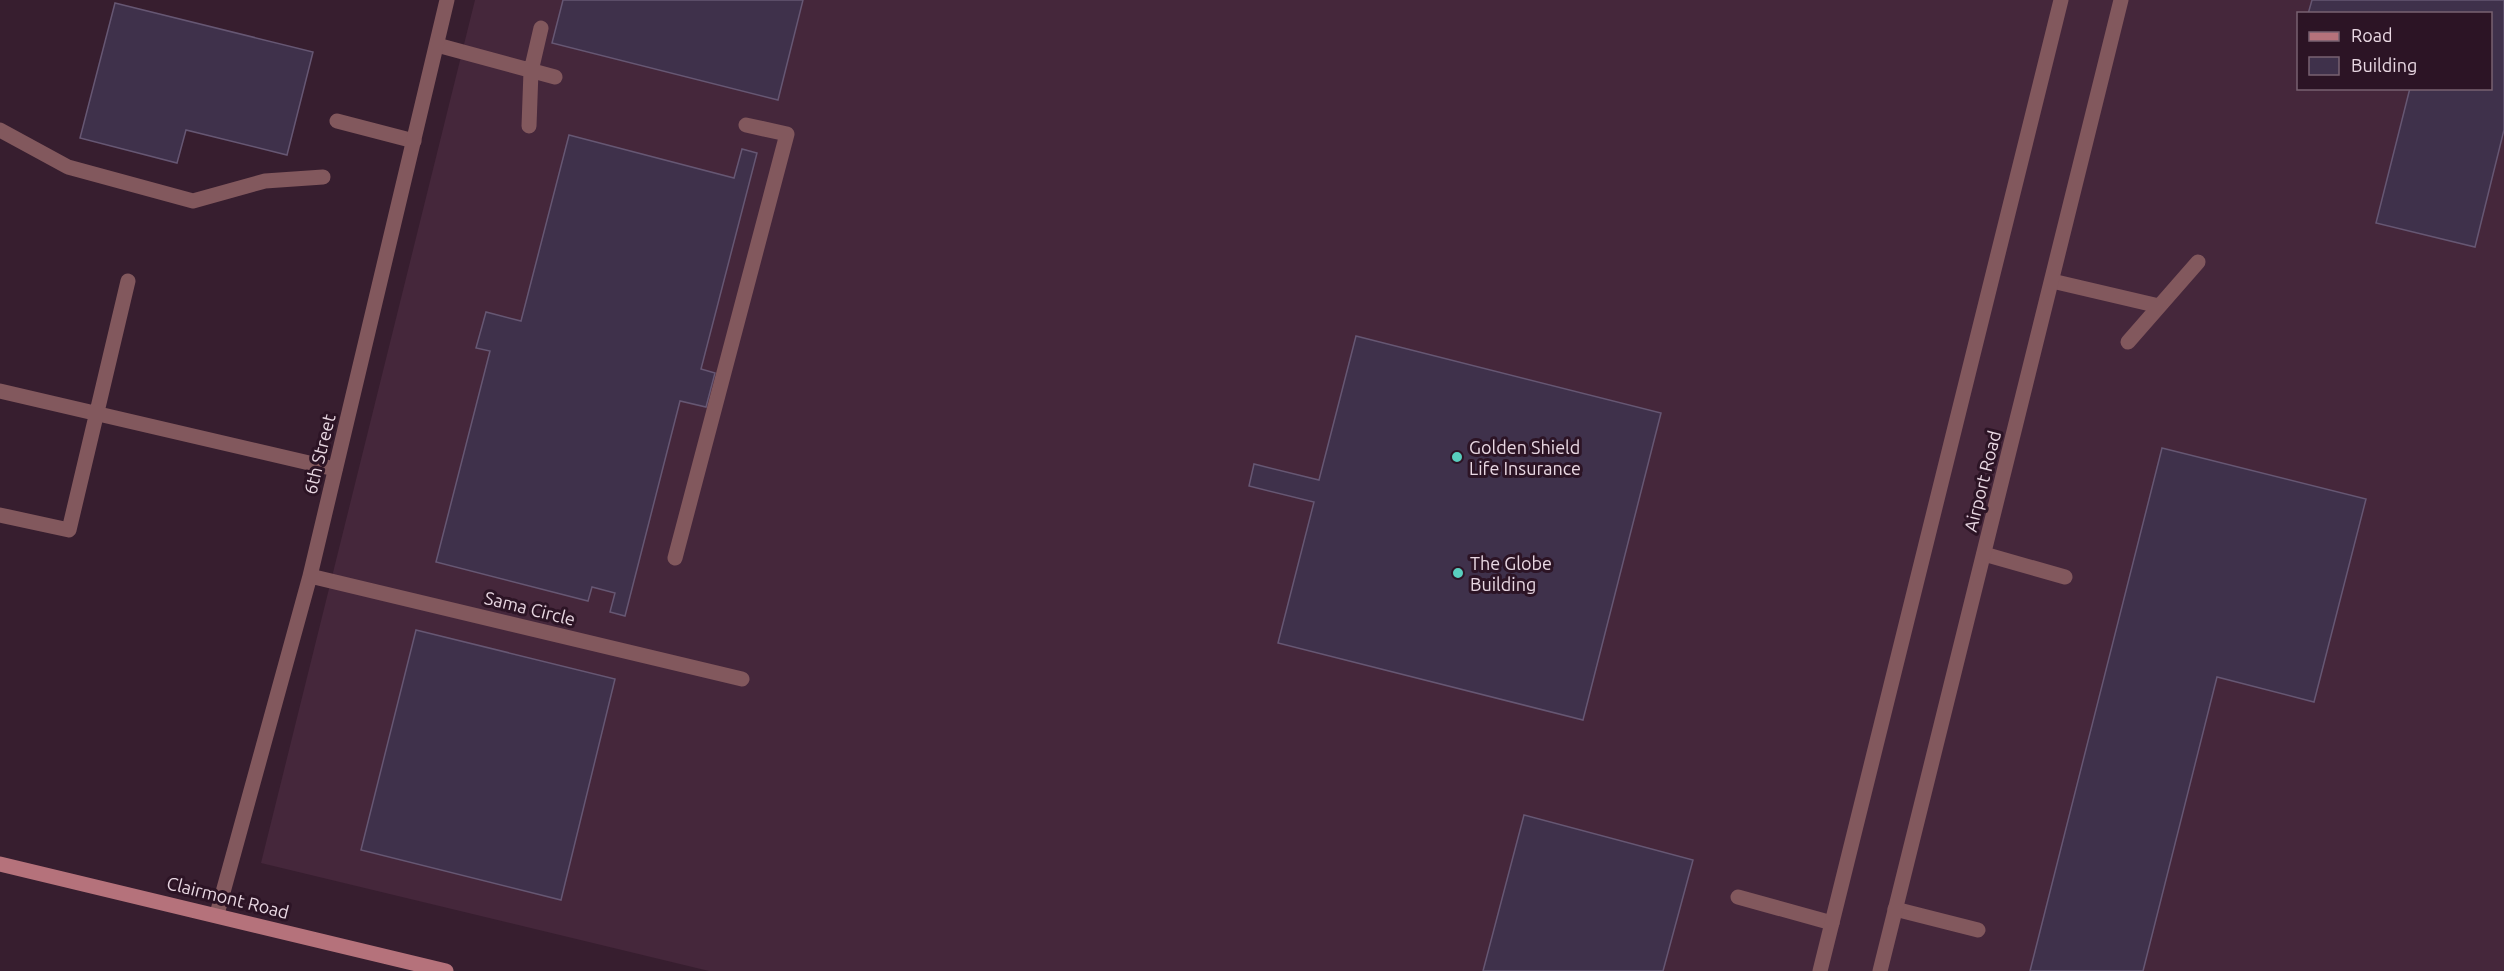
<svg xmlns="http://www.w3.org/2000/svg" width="2504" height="971" font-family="Ubuntu,sans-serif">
  <rect width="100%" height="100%" fill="#371e2f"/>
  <path fill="#45273b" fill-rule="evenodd" d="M475 0H2504V971H709L261 863ZM2298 14H2490V88H2298Z"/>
  <path fill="#3f314b" stroke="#665773" stroke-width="1.5" d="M563 0H803L778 100 552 43Z
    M2312 0H2504V130L2475 247 2376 223 2410 88H2490V14H2308Z
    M115 3 313 52 287 155 186 130 177 163 80 138Z
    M569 135 734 178 742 149 757 153 701 369 715 373 706 407 680 401 625 616 610 612 615 593 592 587 588 601 436 562 490 351 476 348 486 312 521 321Z
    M1356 336 1661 413 1583 720 1278 643 1314 502 1249 486 1254 464 1319 480Z
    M2162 448 2366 499 2314 702 2217 677 2143 971H2030Z
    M416 630 615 679 561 900 361 850Z
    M1524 815 1693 860 1663 971H1483Z"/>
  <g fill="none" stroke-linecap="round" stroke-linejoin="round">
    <path stroke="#82585d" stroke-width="15" d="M437 45 555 77
      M337 121 414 141
      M529 126 531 71 541 28
      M0 130 68 167 193 201 265 181 323 177
      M2052 281 2159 306
      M2128 342 2198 262
      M0 391 335 469
      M0 515 69 530 128 281
      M1984 554 2065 577
      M675 558 787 134 746 125
      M1738 897 1832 923
      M1895 909 1978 930"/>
    <path stroke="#82585d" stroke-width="15" d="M310 576 742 679
      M217 914 310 576 447 0
      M1820 971 2061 0
      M1880 971 2121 0"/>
    <path stroke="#b5727b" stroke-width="15" d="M0 864 446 971"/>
  </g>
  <g fill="#59cebe" stroke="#2c1425" stroke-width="2">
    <circle cx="1457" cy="457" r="6"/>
    <circle cx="1458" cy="573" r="6"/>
  </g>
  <g text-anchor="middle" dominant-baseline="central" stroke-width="6" stroke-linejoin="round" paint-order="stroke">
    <g font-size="18" fill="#e9d8e3" stroke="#2c1425" text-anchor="start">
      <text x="1469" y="447">Golden Shield<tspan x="1469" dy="21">Life Insurance</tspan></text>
      <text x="1470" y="563">The Globe<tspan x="1470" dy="21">Building</tspan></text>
    </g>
    <g font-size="18" fill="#e9d8e3" stroke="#2c1425">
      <text transform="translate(319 454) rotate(-76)">6th Street</text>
      <text transform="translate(1982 481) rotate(-76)">Airport Road</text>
      <text transform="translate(530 608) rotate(14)">Sama Circle</text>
      <text transform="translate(228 897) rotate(14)">Clairmont Road</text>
    </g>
  </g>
  <rect x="2297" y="12" width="195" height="78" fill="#2c1425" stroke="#786271" stroke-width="1.5"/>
  <rect x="2309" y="32" width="30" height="9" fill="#b5727b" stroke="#786271" stroke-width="1.5"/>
  <text x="2351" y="42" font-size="18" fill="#e9d8e3">Road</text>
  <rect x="2309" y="57" width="30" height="18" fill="#3f314b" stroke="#786271" stroke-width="1.5"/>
  <text x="2351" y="72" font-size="18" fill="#e9d8e3">Building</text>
</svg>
